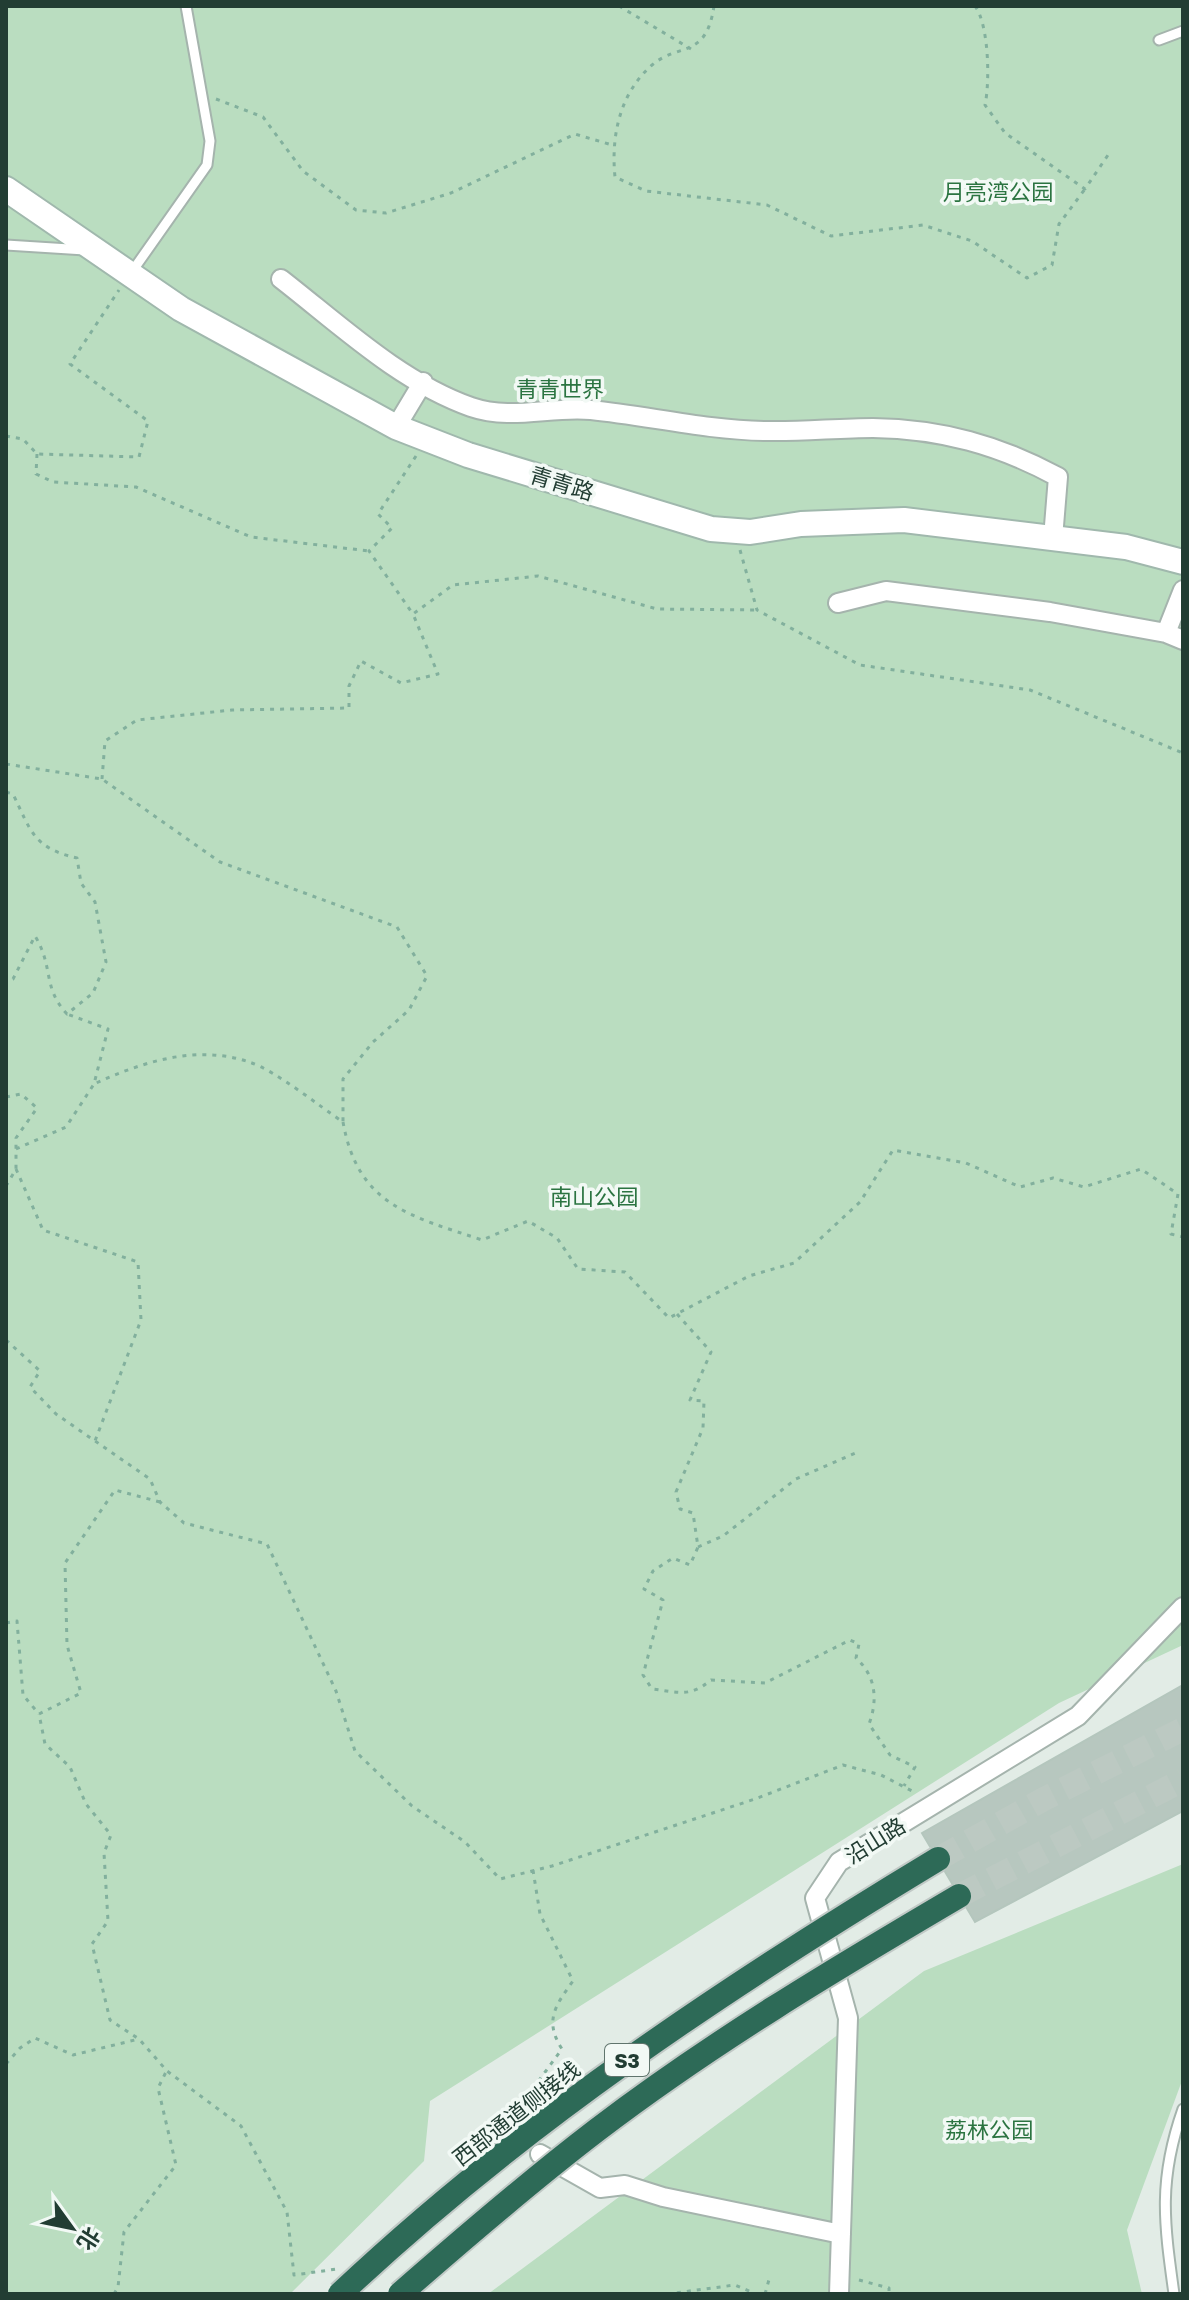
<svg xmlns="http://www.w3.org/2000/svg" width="1189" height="2300" font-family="'Golos Text','Noto Sans SC',sans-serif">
  <rect width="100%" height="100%" fill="#e2ece6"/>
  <path fill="#baddc0" d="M6 6H1183V1645L1059 1703 430 2101 424 2161 290 2294H6Z
    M1183 1864V2078L1127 2230 1142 2294H488L924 1971Z"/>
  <path fill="#b7c7bf" stroke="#b4c6bd" stroke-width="2" d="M1183 1685V1811L975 1922 922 1833Z"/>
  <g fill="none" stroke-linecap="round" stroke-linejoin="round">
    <path stroke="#bcc9c2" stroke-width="24" stroke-dasharray="24 12" stroke-linecap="butt" d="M938 1859 1044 1799 1183 1729
      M959 1896 1183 1780"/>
    <defs>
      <path id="lane" d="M1159 40 1183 31
        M6 245 85 250
        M131 273 207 165 210 141 186 6
        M1174 2294C1164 2222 1158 2180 1183 2109"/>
      <path id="street" d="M281 279C339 324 400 382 471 407 512 421 550 406 591 410 649 416 706 430 765 431 801 432 837 428 873 428 941 429 999 445 1058 477L1053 538
        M396 427 423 382
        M838 603 886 591 1050 612 1166 633 1183 640
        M1166 633 1183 590
        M540 2154 600 2188 625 2185 663 2197 841 2234
        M839 2294 848 2018 815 1898 839 1862 1078 1716 1183 1607"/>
      <path id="secondary" d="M6 189 181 309 396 427 468 455 711 529 750 532 801 524 904 520 1126 547 1183 562"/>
    </defs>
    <use href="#lane" stroke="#a5b4ad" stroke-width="13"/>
    <use href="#street" stroke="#a5b4ad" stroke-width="22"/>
    <use href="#secondary" stroke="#a0b8ad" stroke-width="28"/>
    <path stroke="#82b09d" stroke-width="3" stroke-dasharray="4 6" stroke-linecap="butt" d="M619 6 691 49
      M714 6C706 60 679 42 652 65 619 94 611 137 615 177L646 191 767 205 831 236 923 225 972 241 1027 278 1052 265 1059 224 1085 189
      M975 6C989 25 990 82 985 105L1005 133 1085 189 1110 152
      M216 99 263 117 303 171 356 210 386 213 451 193 575 134 612 145
      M6 436 23 439 37 454 139 457 148 421 70 364 119 290
      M37 454 36 474 53 482 136 487 251 537 369 551
      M416 456 378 514 392 528 369 551 413 614 453 585 538 576 657 609 757 610
      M740 550 757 610 860 665 1030 690 1183 753
      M6 764 102 779 220 862 397 927 427 976 409 1010 373 1042 343 1079V1122C319 1106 275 1070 249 1062 197 1044 142 1062 94 1084
      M102 779 105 741 137 720 232 710 349 708V686L361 661 401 683 438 674 413 614
      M6 792 13 794C31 831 33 848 77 858L81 883 95 902 106 962 93 993 67 1014C42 987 54 967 35 936L13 979 6 981
      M6 1097 21 1094 37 1108 16 1138V1169L6 1186
      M343 1122C358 1206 411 1216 482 1240L528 1221 557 1238 578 1269 625 1272 669 1318 749 1276 794 1263 860 1202 893 1150 966 1163 1020 1187 1053 1178 1084 1187 1141 1169 1178 1194 1171 1234 1183 1237
      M16 1149 66 1127 94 1084 108 1029 67 1014
      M16 1169 43 1230 138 1262 141 1320 95 1441
      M677 1314 711 1352 690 1400 704 1401 703 1428 676 1492 680 1509 693 1513 698 1547 690 1565 673 1558 653 1571 644 1589 663 1600 643 1675 652 1689C679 1692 689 1698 711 1680L765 1683 850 1640 859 1644 856 1658C876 1676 878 1700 869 1724L890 1755 915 1767 904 1786
      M6 1340 40 1371 30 1387 56 1414 150 1479 160 1502 184 1523 267 1544 336 1691 355 1751 412 1806 465 1842 500 1879 552 1866 755 1799 843 1765 881 1775 916 1793
      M160 1502 115 1490 65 1563 67 1645 81 1693 39 1714 45 1744 70 1767 86 1804 111 1835 104 1853 108 1921 92 1944 110 2020 139 2039 167 2071 241 2126 287 2212 294 2275 337 2269
      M698 1547 723 1536 796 1479 860 1451
      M6 1623 17 1621 23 1695 39 1714
      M533 1870 540 1914 573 1981C555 2006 544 2021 562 2049L537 2083 538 2100
      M6 2064 20 2048 35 2038 73 2055 139 2039
      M859 2280 889 2288V2294
      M114 2294 118 2287 124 2232 176 2165 158 2088 166 2072
      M667 2294 735 2285 756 2294
      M765 2294 770 2276"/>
    <use href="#lane" stroke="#fff" stroke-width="9"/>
    <use href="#street" stroke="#fff" stroke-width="18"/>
    <use href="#secondary" stroke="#fff" stroke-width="24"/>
    <defs>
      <path id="highway-bridge" d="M340 2294C520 2124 726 1987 938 1859
        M400 2294C464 2238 529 2182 597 2130 711 2043 835 1969 959 1896"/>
    </defs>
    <use href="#highway-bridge" stroke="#c1c9c6" stroke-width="28" stroke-linecap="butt"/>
    <use href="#highway-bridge" stroke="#2d6a57" stroke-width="24"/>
  </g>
  <g text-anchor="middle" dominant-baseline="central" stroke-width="7" stroke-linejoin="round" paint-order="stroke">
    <rect fill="#f2f9f5" stroke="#60756d" stroke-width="2" x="605" y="2044" width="44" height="32" rx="6"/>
    <g font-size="20" font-weight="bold" fill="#223d33">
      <text x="627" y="2060">S3</text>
    </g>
    <g font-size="22" fill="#2b7441" stroke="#f2f9f5">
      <text x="998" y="191">月亮湾公园</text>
      <text x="560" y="388">青青世界</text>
      <text x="594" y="1196">南山公园</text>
      <text x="989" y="2129">荔林公园</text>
    </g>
    <g font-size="22" fill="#223d33" stroke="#f2f9f5">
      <text transform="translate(562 483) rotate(17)">青青路</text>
      <text transform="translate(875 1840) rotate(-32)">沿山路</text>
      <text transform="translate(516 2113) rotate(-38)">西部通道侧接线</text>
    </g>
  </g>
  <rect width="1189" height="2300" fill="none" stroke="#223d33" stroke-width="16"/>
  <g transform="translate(72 2228) rotate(123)" stroke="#f2f9f5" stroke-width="6" paint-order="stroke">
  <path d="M0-6L14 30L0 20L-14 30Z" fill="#223d33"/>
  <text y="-12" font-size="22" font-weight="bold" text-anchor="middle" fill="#223d33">北</text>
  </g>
</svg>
